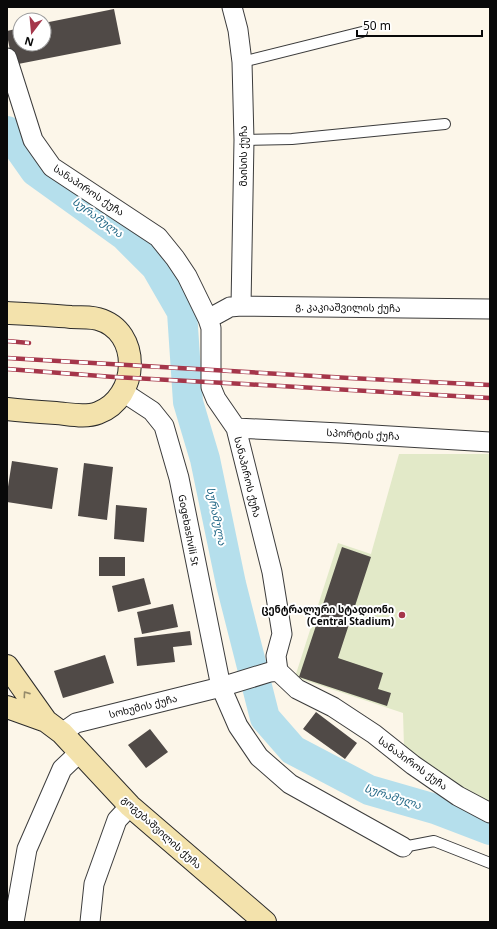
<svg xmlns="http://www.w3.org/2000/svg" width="497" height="929" font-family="Georgia,'Noto Sans Georgian',serif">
  <rect width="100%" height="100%" fill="#fcf6e9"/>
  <path fill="#e2e9c8" d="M399 454H490V807L482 805 404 747 403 713 295 677 338 543 371 554Z"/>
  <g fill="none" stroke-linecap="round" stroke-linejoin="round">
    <path stroke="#b5dfec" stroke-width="30" d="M7 131 35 171 124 235 156 267 182 312 188 402 205 459 231 584 265 718 293 750 369 790 435 809 490 830"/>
  </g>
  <path fill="#504a47" d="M114 9 121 44 13 65 7 35V31L20 28V44H44V23Z
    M12 461 58 468 52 509 7 502V493Z
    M84 463 113 467 107 520 78 516Z
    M116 505 147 508 144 542 114 539Z
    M342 547 371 557 338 658 383 673 378 689 391 693 387 706 299 677Z
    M99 557H125V576H99Z
    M144 578 151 604 118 612 112 586Z
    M173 604 178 627 142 634 137 612Z
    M190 631 192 645 173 647 175 662 137 666 134 638Z
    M105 655 114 683 63 698 54 671Z
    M316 712 357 743 345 759 303 729Z
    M150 729 168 752 146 768 128 745Z"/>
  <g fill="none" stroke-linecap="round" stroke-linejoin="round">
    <defs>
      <path id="lane" d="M242 62 362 32
        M244 140 292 139 445 124
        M403 847 434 841 490 863"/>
      <path id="street" d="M232 7 238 30 242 62 244 140 241 306
        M7 58 33 140 52 167 158 237 175 258 187 276 208 319 211 328V387L216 399 236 428 272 572 282 634 276 656 278 671 270 672 221 687 76 723 62 733
        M208 319 230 307 241 306 490 309
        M123 392 152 411 164 426 179 478 221 687 238 726 259 757 290 784 403 847
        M236 428 340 433 490 442
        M278 671 297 689 333 707 374 734 413 765 458 796 490 813
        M14 922 27 849 62 769 80 752
        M90 922 94 884 117 820 130 806"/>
      <path id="secondary" d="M7 313C28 314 50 315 71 317 79 317 91 317 98 319 142 331 139 398 98 413 85 418 69 414 56 413 39 412 23 411 7 409
        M7 666 46 721
        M7 707 46 721 62 733 130 806 265 922"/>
    </defs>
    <use href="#lane" stroke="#3c3c3c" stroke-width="12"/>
    <use href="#street" stroke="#3c3c3c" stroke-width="21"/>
    <use href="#secondary" stroke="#2b2b2b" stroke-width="24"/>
    <use href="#lane" stroke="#fff" stroke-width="10"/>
    <use href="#street" stroke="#fff" stroke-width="19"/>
    <use href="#secondary" stroke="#f3e2ac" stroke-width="22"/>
    <defs>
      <path id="rail" d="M7 341 29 343
        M7 358 349 378 490 385
        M7 369 114 377 244 384 490 398"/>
    </defs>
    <use href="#rail" stroke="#a5364a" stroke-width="4.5"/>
    <use href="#rail" stroke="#fff" stroke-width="3" stroke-dasharray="9" stroke-linecap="butt"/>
  </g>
  <defs><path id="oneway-chevron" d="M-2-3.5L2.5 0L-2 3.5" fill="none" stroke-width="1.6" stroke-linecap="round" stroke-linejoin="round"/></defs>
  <use stroke="#958b6b" href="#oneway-chevron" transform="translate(26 694) rotate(-125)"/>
  <circle fill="#a5364a" stroke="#fff" stroke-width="1.5" cx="402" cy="615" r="4"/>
  <g text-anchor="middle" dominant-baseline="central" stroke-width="4" stroke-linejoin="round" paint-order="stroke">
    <g font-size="10" fill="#090909" stroke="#fff">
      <text transform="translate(243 156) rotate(-90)">მაისის ქუჩა</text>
      <text transform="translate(89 190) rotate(34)">სანაპიროს ქუჩა</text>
      <text transform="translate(348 307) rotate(1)">გ. კაკიაშვილის ქუჩა</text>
      <text transform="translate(363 434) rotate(3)">სპორტის ქუჩა</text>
      <text transform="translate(248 477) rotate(76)">სანაპიროს ქუჩა</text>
      <text transform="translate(189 530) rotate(79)">Gogebashvili St</text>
      <text transform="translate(143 706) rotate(-14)">სოხუმის ქუჩა</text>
      <text transform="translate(413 763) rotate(36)">სანაპიროს ქუჩა</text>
      <text transform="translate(162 832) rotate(42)">გოგებაშვილის ქუჩა</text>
    </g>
    <g font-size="10" font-weight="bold" fill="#090909" stroke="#fff" text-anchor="end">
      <text x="394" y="609">ცენტრალური სტადიონი<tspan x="394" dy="12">(Central Stadium)</tspan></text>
    </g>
    <g font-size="11" font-style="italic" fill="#256a88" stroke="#fff">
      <text transform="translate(98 217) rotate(36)">სურამულა</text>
      <text transform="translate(217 516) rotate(78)">სურამულა</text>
      <text transform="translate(393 796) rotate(18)">სურამულა</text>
    </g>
  </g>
  <rect width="497" height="929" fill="none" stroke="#090909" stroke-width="16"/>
  <g transform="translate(32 32) rotate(196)"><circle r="19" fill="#ffffff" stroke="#9d9d9d"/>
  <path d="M0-3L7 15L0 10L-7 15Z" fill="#a5364a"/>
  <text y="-6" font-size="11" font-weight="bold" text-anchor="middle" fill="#090909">N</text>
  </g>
  <path d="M357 30v6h125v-6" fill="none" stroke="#090909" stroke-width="2"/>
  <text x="363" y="30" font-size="12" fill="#090909" stroke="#ffffff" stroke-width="3" paint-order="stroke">50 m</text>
</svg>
